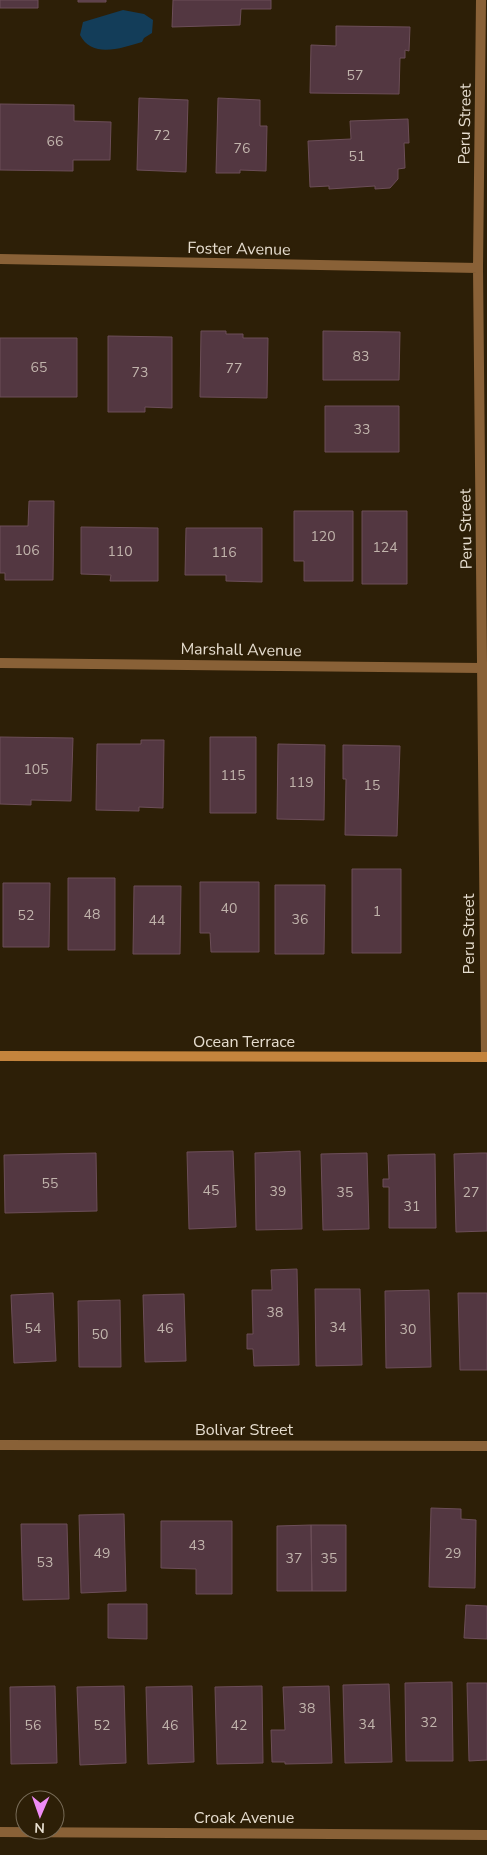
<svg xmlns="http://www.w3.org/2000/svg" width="487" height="1855" font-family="'Nunito Sans',sans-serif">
  <rect width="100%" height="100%" fill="#2d1f07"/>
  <path fill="#133d59" d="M123 10 144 14 153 20 152 33 144 38 142 42C122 48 92 59 80 35L83 22Z"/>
  <path fill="#533741" stroke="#6c4e58" d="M0 0H38V8H0Z
    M78 0H106V2H78Z
    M173 0H271V9H241L240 25 172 27Z
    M336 26 410 27 409 51 405 50V58H400L399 94 310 93 311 45 336 46Z
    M139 98 188 100 186 172 137 170Z
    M218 98 260 100V126H267L266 171 240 170V173H216Z
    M0 104 74 105V121L111 122 110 160H73V171L0 170Z
    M408 119 409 143H404L405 168 398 169V179L390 188 375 189V186L329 189V186L310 187 308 141 351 139 350 121Z
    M201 331H226V334H243V338H268L267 398 200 397Z
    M323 331 400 332 399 380H323Z
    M108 336 172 337V408L145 407V412H108Z
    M0 338H77V397H0Z
    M325 406H399V452H325Z
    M29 501H54L53 580H5V573H0V526H28Z
    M294 511H353V581H304V561H294Z
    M362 511H407V584H362Z
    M81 527 158 528V581H110L111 575 81 574Z
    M186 528H262V582L226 581V575H185Z
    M0 737 73 738 71 801 31 800V805L0 804Z
    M210 737H256V813H210Z
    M141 740H164L163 808 139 807V811L96 810 97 744H141Z
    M278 744 325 745 324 820 277 819Z
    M343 745 400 746 397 836 345 835 346 779H343Z
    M352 869H401V953H352Z
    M68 878H115V950H68Z
    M200 882H259V952H211L210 933H200Z
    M3 883H50L49 947H3Z
    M275 885H325L324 954H275Z
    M134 886H181L180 954H133Z
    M233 1151 236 1227 189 1229 187 1152Z
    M300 1151 302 1229 256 1230 255 1153Z
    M96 1153 97 1211 5 1213 4 1155Z
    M367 1153 369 1229 323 1230 321 1154Z
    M481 1153H487V1231L456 1232 454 1154Z
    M435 1154 436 1228H389V1187H383V1179H389L388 1155Z
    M297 1269 299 1365 254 1366 253 1349H247V1334H253L252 1290H272L271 1270Z
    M315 1289H360L362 1365 316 1366Z
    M429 1290 431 1367 386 1368 385 1291Z
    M53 1293 56 1361 14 1363 11 1295Z
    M458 1293H487V1370H460Z
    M184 1294 186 1361 145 1362 143 1295Z
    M120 1300 121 1367H79L78 1301Z
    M431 1508 461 1509V1519L476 1520 475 1588 429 1587Z
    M124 1514 126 1591 81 1593 79 1515Z
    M161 1521H232V1594H196V1569L161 1568Z
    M21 1524H67L69 1599 23 1600Z
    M311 1525H346V1591H312Z
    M311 1525 312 1591H277V1526Z
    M108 1604H147V1639L108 1638Z
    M466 1605 487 1606V1639L464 1638Z
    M452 1682 453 1761H406L405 1683Z
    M467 1683H487V1760L469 1761Z
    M389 1684 392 1762 345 1763 343 1685Z
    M55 1686 57 1763 11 1764 10 1687Z
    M124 1686 126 1763 80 1765 77 1687Z
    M192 1686 194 1762 148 1764 146 1687Z
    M262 1686 263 1763 217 1764 215 1687Z
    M329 1686 332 1763 285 1764V1762H272L271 1730H285L283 1687Z"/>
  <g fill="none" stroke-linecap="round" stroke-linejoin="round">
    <path stroke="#896137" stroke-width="10" d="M481 0 478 268 486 1057
      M0 259 478 268
      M0 663 482 668
      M0 1445 487 1446
      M0 1832 487 1835"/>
    <path stroke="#c4843d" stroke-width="10" d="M0 1056 487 1057"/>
  </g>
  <g text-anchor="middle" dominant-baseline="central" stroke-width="4" stroke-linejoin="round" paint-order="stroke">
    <g font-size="14" fill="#c1b4ac">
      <text x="355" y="75">57</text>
      <text x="162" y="135">72</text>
      <text x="55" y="141">66</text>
      <text x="242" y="148">76</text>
      <text x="357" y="156">51</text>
      <text x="361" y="356">83</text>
      <text x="39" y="367">65</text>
      <text x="234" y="368">77</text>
      <text x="140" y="372">73</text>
      <text x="362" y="429">33</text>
      <text x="323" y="536">120</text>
      <text x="385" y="547">124</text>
      <text x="27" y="550">106</text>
      <text x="120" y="551">110</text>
      <text x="224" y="552">116</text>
      <text x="36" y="769">105</text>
      <text x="233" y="775">115</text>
      <text x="301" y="782">119</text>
      <text x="372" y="785">15</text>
      <text x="229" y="908">40</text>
      <text x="377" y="911">1</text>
      <text x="92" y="914">48</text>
      <text x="26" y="915">52</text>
      <text x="300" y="919">36</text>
      <text x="157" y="920">44</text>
      <text x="50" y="1183">55</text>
      <text x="211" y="1190">45</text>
      <text x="278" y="1191">39</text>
      <text x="345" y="1192">35</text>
      <text x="471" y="1192">27</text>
      <text x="412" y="1206">31</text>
      <text x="275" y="1312">38</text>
      <text x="338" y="1327">34</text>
      <text x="33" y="1328">54</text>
      <text x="165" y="1328">46</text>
      <text x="408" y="1329">30</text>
      <text x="100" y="1334">50</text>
      <text x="197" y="1545">43</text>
      <text x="102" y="1553">49</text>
      <text x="453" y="1553">29</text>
      <text x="294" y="1558">37</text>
      <text x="329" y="1558">35</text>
      <text x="45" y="1562">53</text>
      <text x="307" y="1708">38</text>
      <text x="429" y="1722">32</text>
      <text x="367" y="1724">34</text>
      <text x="33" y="1725">56</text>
      <text x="102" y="1725">52</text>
      <text x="170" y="1725">46</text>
      <text x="239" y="1725">42</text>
    </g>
    <g font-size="16" fill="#e6ddcf" stroke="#2d1f07">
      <text transform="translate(465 124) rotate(-89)">Peru Street</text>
      <text transform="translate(239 249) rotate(1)">Foster Avenue</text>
      <text transform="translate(466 529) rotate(-91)">Peru Street</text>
      <text transform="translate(241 650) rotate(1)">Marshall Avenue</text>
      <text transform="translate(469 934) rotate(-90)">Peru Street</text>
      <text x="244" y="1042">Ocean Terrace</text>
      <text x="244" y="1430">Bolivar Street</text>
      <text x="244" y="1818">Croak Avenue</text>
    </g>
  </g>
  <g transform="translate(40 1815) rotate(182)"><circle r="24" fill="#2d1f07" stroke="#776b57"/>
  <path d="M0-4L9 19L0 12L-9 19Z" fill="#ef8bf6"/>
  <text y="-8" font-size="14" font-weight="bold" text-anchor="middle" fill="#e6ddcf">N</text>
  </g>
</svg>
